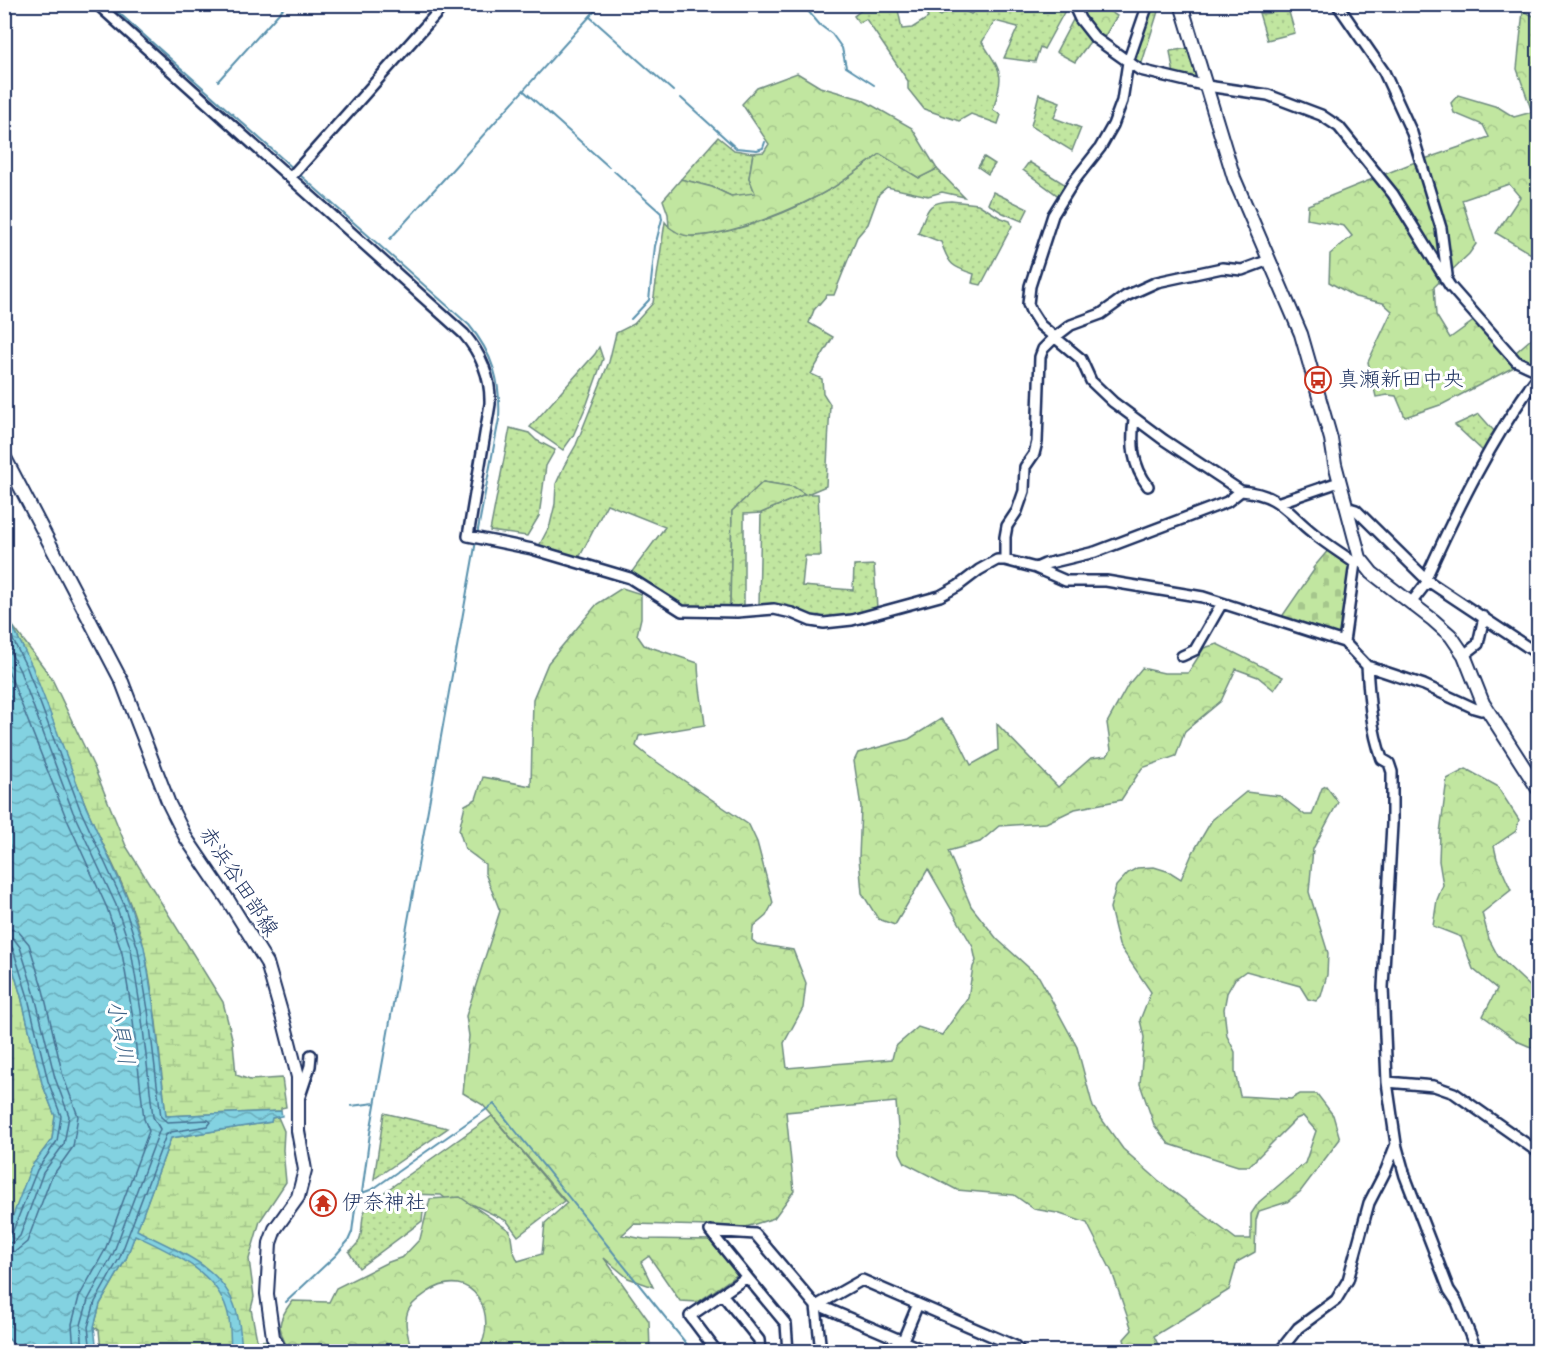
<svg xmlns="http://www.w3.org/2000/svg" width="1543" height="1356" font-family="Kalam,'Klee One',sans-serif">
  <defs>
    <pattern id="grass-dots" width="8" height="8" patternUnits="userSpaceOnUse" patternTransform="scale(1.5)"><rect width="8" height="8" fill="#c1e6a0"/><path d="M2 2h.1M6 6h.1" fill="none" stroke="#a5c68c" stroke-width="1.8" stroke-linecap="round"/></pattern>
    <pattern id="forest-crowns" width="20" height="18" patternUnits="userSpaceOnUse" patternTransform="scale(1.5)"><rect width="20" height="18" fill="#c1e6a0"/><path d="M2 6a3 3 0 1 1 6 0M12 15a3 3 0 1 1 6 0" fill="none" stroke="#a5c68c"/></pattern>
    <pattern id="wetland-marsh" width="20" height="14" patternUnits="userSpaceOnUse" patternTransform="scale(1.5)"><rect width="20" height="14" fill="#c1e6a0"/><path d="M1 5h8M5 5V1M11 12h8M15 12V8" fill="none" stroke="#a5c68c"/></pattern>
    <pattern id="cemetery-stones" width="16" height="16" patternUnits="userSpaceOnUse" patternTransform="scale(1.5)"><rect width="16" height="16" fill="#c1e6a0"/><path d="M2 7V4a2 2 0 0 1 4 0v3zM10 15v-3a2 2 0 0 1 4 0v3z" fill="#a5c68c"/></pattern>
    <pattern id="water-waves" width="16" height="10" patternUnits="userSpaceOnUse" patternTransform="scale(1.5)"><rect width="16" height="10" fill="#83d2e1"/><path d="M0 5q4-4 8 0t8 0" fill="none" stroke="#6aabba"/></pattern>
  </defs>
  <rect width="100%" height="100%" fill="#fff"/>
  <filter id="ink" filterUnits="userSpaceOnUse"><feTurbulence type="fractalNoise" baseFrequency=".0167" numOctaves="2"/><feDisplacementMap in="SourceGraphic" scale="12" xChannelSelector="R" yChannelSelector="G"/><feConvolveMatrix kernelMatrix="1 2 1 2 8 2 1 2 1" color-interpolation-filters="sRGB"/></filter>
  <g filter="url(#ink)">
    <path fill="url(#grass-dots)" stroke="#6e8a7f" stroke-width="1.5" d="M1068 5 1044 49 1040 47 1035 62 1004 58 1018 27 995 21 982 42C1003 75 1004 72 993 110L1001 115 998 124 971 114 959 121 924 109 908 89V81L866 19 859 23 854 16 868 5H897L902 29 912 28 928 18 924 5H934L940 16 957 7 971 14 982 5Z
      M1152 5H1160L1141 66 1132 61Z
      M1287 5 1295 33 1267 40 1259 13C1270 15 1278 11 1287 5Z
      M1074 18 1092 39 1075 62 1056 52Z
      M1189 48 1199 80 1174 75 1170 51Z
      M1039 94 1060 102 1054 118 1081 128 1072 151 1031 126Z
      M718 137 734 150 753 153 749 178 756 194 731 196 712 187 681 179Z
      M880 154 919 178 937 169 964 197 942 192 928 196 887 187 879 194 868 224 857 237 834 295H827L814 310 809 323 833 337 811 374 822 379 823 393 830 404 826 486 807 494H818L821 556H805L802 586 853 590 854 566 874 565 877 608C859 613 838 621 820 619 798 616 782 605 759 605L761 513 804 494 793 487 763 482 732 511 730 607H686L631 573 665 527 607 504 579 558 539 546 550 525 555 504 556 484 564 466 576 445 609 362 616 333 634 324 653 303 665 222C670 229 684 236 693 236 738 234 796 210 835 186 850 177 865 165 880 154Z
      M984 157 995 164 988 174 978 167Z
      M1029 162 1066 185 1060 197 1023 170Z
      M993 192 1028 209 1022 221 1003 213 988 204Z
      M951 201 978 204 999 217 1010 221 1012 226 981 285 972 283 974 274C952 267 949 265 941 242L918 233C928 211 925 202 951 201Z
      M599 347 603 359 587 404 573 436 563 450 530 427 595 354Z
      M1479 414 1495 432 1484 452 1455 425Z
      M510 428 529 433 536 440 555 450 546 466 539 516 527 536 490 531Z
      M384 1113 448 1128 374 1179Z
      M492 1116 564 1201 518 1236 507 1221 474 1205 463 1204 458 1208 441 1195 383 1193Z
      M376 1201 424 1202 422 1221 359 1268 349 1252C352 1249 357 1245 359 1241 366 1224 356 1211 376 1201Z"/>
    <path fill="url(#forest-crowns)" stroke="#6e8a7f" stroke-width="1.5" d="M1077 5H1100L1117 16 1103 39 1086 20Z
      M1523 11 1538 18V258L1496 233 1520 197 1509 184 1462 200 1476 244 1469 254 1434 287 1436 315 1450 338 1475 320 1508 359 1532 338 1535 330H1538V361L1523 360 1514 367 1443 404 1405 417 1396 396 1388 395 1376 397 1368 362 1392 311 1383 303 1355 297 1329 282 1330 254 1352 236 1344 226 1307 219 1308 205 1410 164 1489 137 1483 125 1454 113 1451 103 1458 95 1498 107 1514 117 1532 112 1517 69Z
      M797 73 820 87 861 99 912 128 937 169 919 178 880 154C865 165 850 177 834 187 799 208 731 236 690 236 682 236 676 232 669 227L668 214 663 200 681 179 712 187 731 196 755 193 749 178 753 153 764 152 769 144 742 104 757 88Z
      M763 482 794 487 805 494 761 513 744 514V607H730L732 511Z
      M622 588 641 594V618L637 635 644 645 698 663C698 684 703 704 705 725L639 736 636 746 648 756 749 825 757 842 773 903 766 916 753 927 752 940 757 944 793 950 806 983 803 1008 784 1043 787 1068 892 1059 895 1047 918 1027 942 1035 968 998 973 967 976 961 973 947 928 869 895 925 878 919 862 893 859 858 861 807 854 761 858 753 909 739 941 719 955 733 971 765 998 750 997 724 1058 787 1091 758 1107 756 1111 750 1107 723 1128 685 1142 668 1164 673H1188L1204 648 1217 644 1283 677 1274 690 1258 677 1236 669 1221 701 1185 731 1176 756 1142 768 1121 800 1075 809 1046 823 999 826 980 842 948 851 971 906 997 939 1039 977 1077 1047 1093 1107 1123 1149 1158 1180 1236 1239H1251V1214L1259 1202 1305 1163 1316 1131 1303 1116 1296 1119 1249 1166H1238L1169 1144 1154 1125 1140 1084 1144 1037 1140 1020 1151 992 1119 945 1110 908 1116 886 1128 873 1137 868 1154 867 1170 872 1181 879 1192 854 1212 820 1246 792 1280 796 1305 815H1312L1322 788 1326 786 1338 802 1313 849 1309 892 1328 953 1327 975 1321 996 1316 1001 1308 999 1300 986 1246 971 1235 979 1227 993 1224 1009 1227 1036 1235 1052V1072L1240 1096 1291 1099 1300 1094H1317L1333 1115 1340 1139 1300 1192 1287 1202 1259 1211 1256 1220 1255 1252 1237 1262 1229 1290 1154 1336 1161 1351H1127L1124 1339 1132 1330 1112 1272 1087 1223 1057 1213 1034 1209 1014 1195 957 1190 905 1163 900 1153 896 1102 786 1112 794 1191 774 1218 746 1227 634 1224 622 1235 644 1239 713 1240 738 1274 698 1302 680 1301 649 1256 641 1262 653 1287 628 1278 604 1258 649 1321 650 1351H478C500 1316 473 1263 428 1292 421 1297 412 1302 408 1311 403 1323 409 1339 412 1351H289C277 1328 276 1323 292 1301L329 1302 336 1288 386 1263 403 1257 420 1239 430 1199 460 1197 510 1231 513 1250 518 1261 542 1254 545 1223 567 1203 483 1105 463 1093 469 1036 466 1016 500 911 485 873V864L465 849 459 830 465 805 476 799 483 777 531 786 533 699 548 663 597 604Z
      M1466 769 1497 786 1519 820 1516 831 1494 846 1497 859 1511 890 1482 913 1489 939 1498 956 1538 994V1050L1519 1042 1483 1016 1497 989 1473 969 1461 937 1433 926 1437 900 1443 885 1439 861 1440 833 1447 779Z
      M272 1340 278 1352H254L258 1341Z"/>
    <path fill="url(#wetland-marsh)" stroke="#6e8a7f" stroke-width="1.5" d="M12 625 51 677 94 767 126 846 223 1002 233 1042 236 1075 250 1080 282 1078 286 1107 281 1108V1111L166 1116C160 1061 156 1004 144 949 134 899 105 853 86 806 61 746 41 684 12 625Z
      M5 942 21 996 42 1083 55 1116 52 1139 31 1167 5 1245Z
      M278 1117 284 1131 283 1150 286 1182 260 1221 249 1259 254 1297 251 1309 257 1340 253 1351H101L99 1330 94 1327 100 1304 126 1259 171 1138 271 1122V1118Z"/>
    <path fill="url(#cemetery-stones)" stroke="#6e8a7f" stroke-width="1.5" d="M1330 548 1350 562 1352 568 1342 638 1281 618 1314 570 1313 568Z"/>
    <path fill="url(#water-waves)" stroke="#5991ad" stroke-width="1.5" d="M5 585 12 600V625L32 666 86 807 128 900 144 947 154 1009 166 1116 281 1111 282 1116 272 1118 271 1122 171 1138 137 1230C174 1250 222 1264 236 1310 240 1322 241 1338 242 1351H231C230 1338 231 1322 227 1310 215 1270 168 1251 135 1235L126 1259 100 1304 94 1327 97 1351H20L5 1335 4 1245 8 1229 31 1167 52 1139 55 1116 42 1083 21 996 5 942Z"/>
    <g fill="none" stroke-linecap="round" stroke-linejoin="round">
      <path stroke="#457092" stroke-width="1.5" d="M4 598 7 628 27 668 80 809 123 902 138 949 148 1010 161 1117 167 1122 208 1120 211 1122 208 1126 171 1132 166 1135 120 1257 95 1302 88 1327 91 1352
        M4 640 20 671 73 812 116 905 131 950 141 1011 153 1117 160 1129 113 1254 88 1300 81 1325 83 1352
        M4 660 65 815 107 908 122 953 132 1012 144 1119 149 1131 105 1250 79 1297 72 1324 74 1352
        M4 928 18 931 29 944 43 990 63 1076 78 1116 73 1147 51 1178 27 1242 16 1251 4 1253
        M4 937 14 939 20 947 34 992 55 1078 69 1116 64 1144 43 1173 20 1236 14 1242 4 1244
        M4 944 10 945 13 949 27 994 48 1081 61 1116 57 1141 37 1170 12 1233 4 1237"/>
      <path stroke="#5991ad" stroke-width="2" d="M109 4 295 170
        M802 4 820 25 832 34 842 48 846 67 874 85
        M590 17 673 91
        M218 81 287 4
        M524 91 609 167
        M681 98 736 148 757 150 763 148 765 142
        M614 171 661 213 662 219 655 246 649 300 631 319
        M299 174 469 325C493 354 501 382 499 419L477 535
        M390 239 601 4
        M351 1106 375 1103
        M362 1193 373 1189 494 1104 693 1352
        M286 1302 335 1256 348 1241 352 1232 355 1209 362 1193 370 1133 476 541"/>
      <defs>
        <path id="street" d="M97 4 464 334C481 354 491 377 490 404L468 536 532 549 630 578 682 611 737 612 774 609 792 613 811 621 824 623 852 620 940 596 958 586 979 570 997 560H1005L1036 568 1066 581H1106L1203 597 1344 642 1367 666 1424 685 1474 708 1481 710 1487 709
          M1073 4 1080 19 1095 38 1140 70 1207 86 1268 95 1321 115 1339 127 1393 194 1450 286 1516 361 1538 371
          M1148 4 1128 62 1122 101 1113 125 1100 148 1074 181 1053 215 1030 286 1028 304 1031 311 1040 325 1081 359 1091 381 1113 402 1164 440 1241 491C1280 494 1286 512 1313 533 1326 544 1341 553 1355 563
          M1337 4 1384 72 1412 133 1441 228 1447 275 1445 279
          M290 178 445 4
          M1134 419C1131 444 1132 465 1148 486
          M1280 502 1339 482
          M1346 507 1356 510 1428 581 1538 654
          M1005 560V537L1007 526 1017 511 1024 491 1025 467 1034 454 1037 442 1040 357 1043 349 1054 338 1071 325 1101 314 1126 296 1157 282 1222 268 1242 270 1269 260
          M1036 568 1045 564 1095 552 1227 502 1241 491
          M1426 578C1458 507 1492 438 1538 376
          M1411 603 1428 581
          M1344 642 1355 563 1360 562
          M1464 655 1478 644 1484 617
          M1182 656 1195 650 1222 603
          M1367 666C1369 697 1371 729 1382 759L1389 763 1392 772V824L1383 987 1387 1082 1396 1144 1405 1176 1449 1290 1457 1302 1477 1352
          M1387 1082 1434 1086 1454 1093 1538 1152
          M300 1096 310 1066 311 1055
          M710 1231 755 1234 816 1306 821 1352
          M710 1231 747 1277 690 1316 717 1352
          M747 1277 786 1324 788 1352
          M722 1294 759 1340 760 1352
          M816 1306 862 1280 1015 1346 1021 1352
          M816 1306 823 1307 928 1352
          M898 1352 918 1304
          M1279 1352 1298 1328 1336 1300 1348 1280 1369 1203 1386 1170 1396 1144"/>
        <path id="secondary" d="M1181 4 1234 178 1301 334 1331 439 1335 464 1360 558 1372 573 1433 620 1451 636 1464 655 1483 703 1538 789
          M4 456 122 682 169 804 186 838 228 900 267 963 285 1026 298 1077V1131L305 1170 298 1197 275 1229 270 1243 267 1294 273 1337 281 1352"/>
      </defs>
      <use href="#street" stroke="#1b2f5e" stroke-width="14"/>
      <use href="#secondary" stroke="#1b2f5e" stroke-width="16"/>
      <use href="#street" stroke="#fff" stroke-width="9"/>
      <use href="#secondary" stroke="#fff" stroke-width="12"/>
    </g>
  </g>
  <defs>
    <symbol id="bus-ring" viewBox="-11 -11 22 22"><circle r="9.5" fill="#fff" stroke="#c8321e" stroke-width="1.5"/><path d="M-5-6H5V4H4V6H2V4H-2V6H-4V4H-5ZM-3.5-4V0h7V-4ZM-3.5 1.2v1.5H-2V1.2ZM2 1.2v1.5H3.5V1.2Z" fill="#c8321e"/></symbol>
    <symbol id="temple-ring" viewBox="-11 -11 22 22"><circle r="9.5" fill="#fff" stroke="#c8321e" stroke-width="1.5"/><path d="M0-6L5-2H3V0L6.5 2.5H4V6H1.5V3h-3V6H-4V2.5H-6.5L-3 0V-2H-5Z" fill="#c8321e"/></symbol>
  </defs>
  <g fill-rule="evenodd">
    <use href="#bus-ring" x="1303" y="365" width="30" height="30"/>
    <use href="#temple-ring" x="308" y="1188" width="30" height="30"/>
  </g>
  <g text-anchor="middle" dominant-baseline="central" stroke-width="6" stroke-linejoin="round" paint-order="stroke">
    <g font-size="21" fill="#1b2f5e" stroke="#fff" text-anchor="start">
      <text x="1338" y="380">真瀬新田中央</text>
      <text x="342" y="1203">伊奈神社</text>
    </g>
    <g font-size="21" fill="#1b2f5e" stroke="#fff">
      <text transform="translate(238 882) rotate(57)">赤浜谷田部線</text>
    </g>
    <g font-size="22" font-style="italic" fill="#3a6085" stroke="#fff">
      <text transform="translate(119 1033) rotate(79)">小貝川</text>
    </g>
  </g>
  <rect width="1543" height="1356" fill="none" stroke="#fff" stroke-width="24"/>
  <rect x="12" y="12" width="1519" height="1332" fill="none" stroke="#1b2f5e" stroke-width="2" filter="url(#ink)"/>
</svg>
